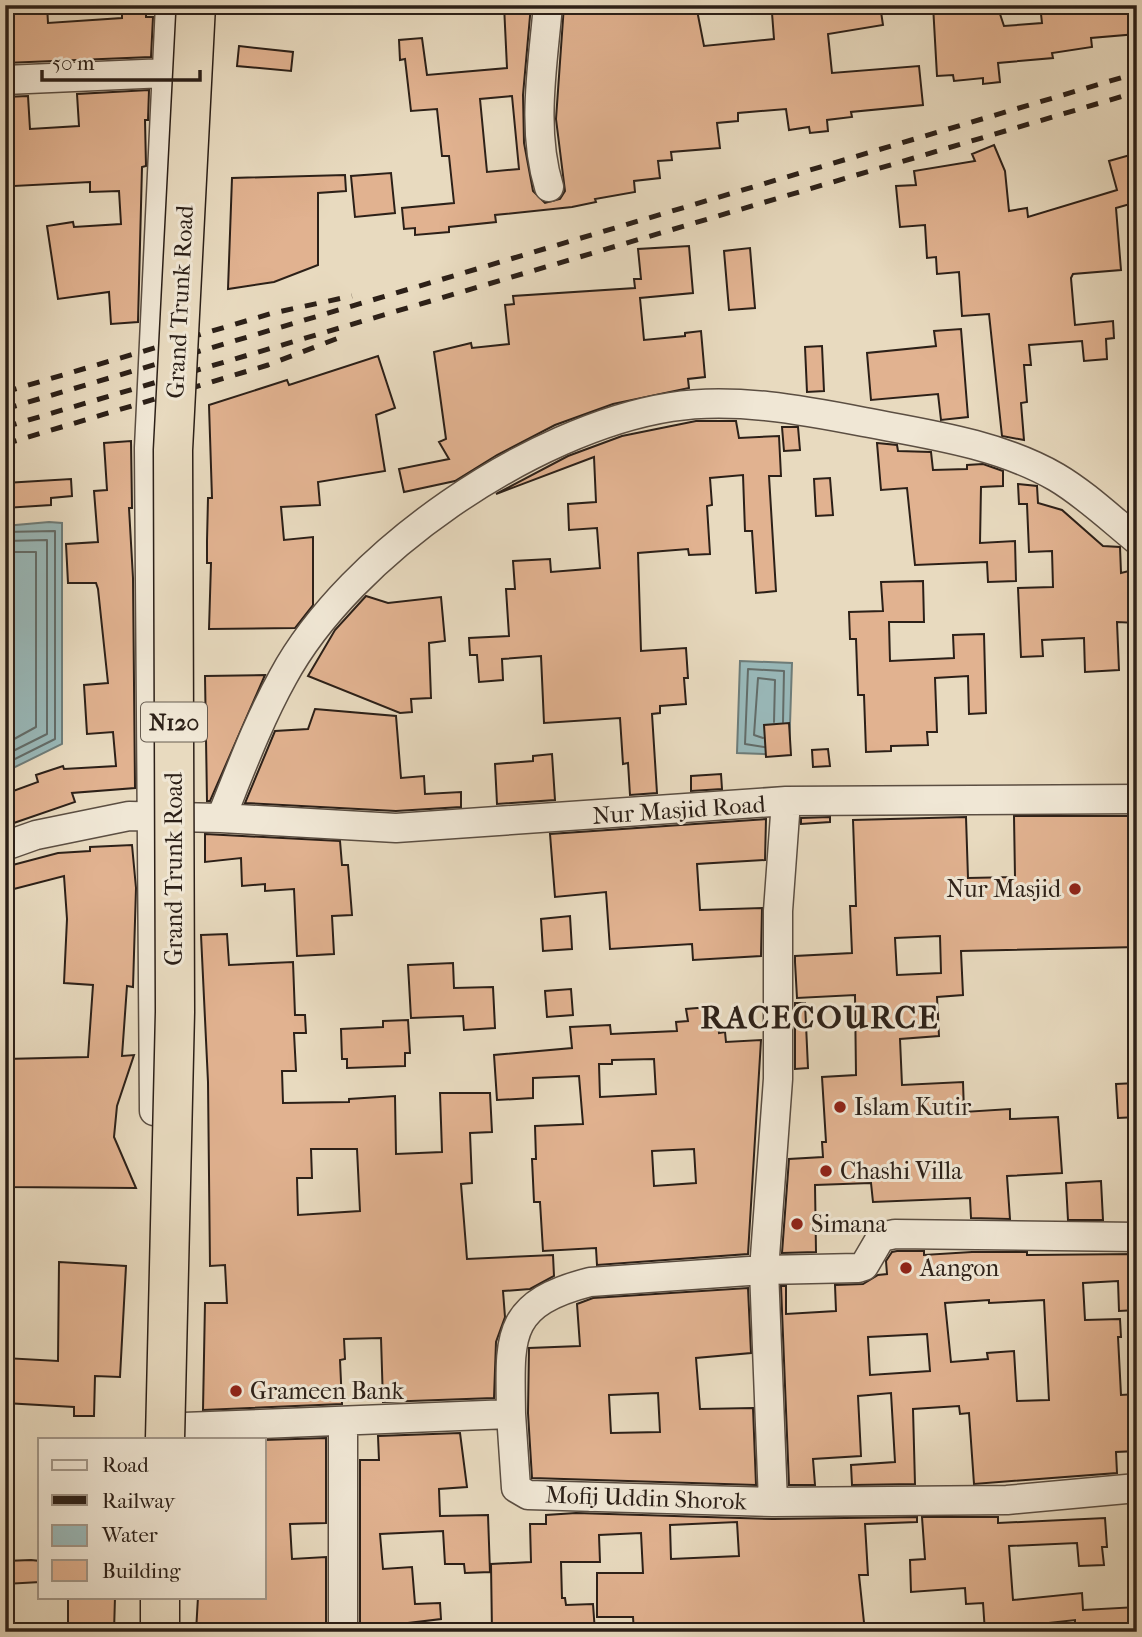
<svg xmlns="http://www.w3.org/2000/svg" width="1142" height="1637" font-family="'IM FELL French Canon',serif">
  <rect width="100%" height="100%" fill="#e8dabf"/>
  <filter id="stains"><feTurbulence type="fractalNoise" baseFrequency=".00286" numOctaves="4"/><feColorMatrix values="0 0 0 0 .2 0 0 0 0 .09 0 0 0 0 .02 0 0 0 .5 -.17"/></filter>
  <radialGradient id="worn" r=".72"><stop offset=".6" stop-color="#630" stop-opacity="0"/><stop offset="1" stop-color="#630" stop-opacity=".3"/></radialGradient>
  <path fill="#99b9ba" stroke="#6d7c79" stroke-width="2" d="M49 522 62 523V744L5 772V526Z
    M740 661 792 663 789 755 737 753Z"/>
  <g fill="none" stroke-linecap="round" stroke-linejoin="round">
    <path stroke="#626c69" stroke-width="2" d="M5 532 55 531V739L5 764
      M5 541 47 540V734L5 755
      M5 552H36V727L5 744
      M763 738 754 735 758 678 775 680 774 722
      M764 747 745 744 748 669 784 671 783 722"/>
  </g>
  <path fill="#e1b290" stroke="#2c2018" stroke-width="2" fill-rule="evenodd" d="M5 5H47L48 23 122 18V14L146 13V17H153L151 57 5 63Z
    M504 5H531L523 95 524 143 533 191 545 203 560 199 565 191 556 119 564 5H696L704 46 774 39 772 13 800 10 799 5H880L883 25 828 34 832 73 919 66 923 105 851 112 852 117 827 120 828 131 810 133 809 127 789 130 786 109 738 113V121L717 123 720 148 671 152 672 160 658 161 660 178 634 181 635 192 595 199 596 202 572 207 495 215 496 222 449 227V232L415 235V228L404 229 402 208 454 203 449 156H442L437 109 411 111 405 59 400 60 399 40 422 38 427 75 507 68ZM512 96 519 169 487 172 480 99Z
    M933 5H997L1004 26 1042 23 1040 5H1137V34L1091 38 1092 47 1052 53 1053 58 998 63 1000 82 983 84V78L954 81 953 75 937 76Z
    M239 46 293 52 291 71 237 66Z
    M149 90 148 120H145L146 166 142 167 138 322 111 324 109 292 58 299 47 226 73 222 74 227 121 224 119 191 90 192V182L14 186 10 131 5 132V97L28 96 30 129 79 126 77 94Z
    M994 145 1005 171 1009 211 1027 208 1028 217 1117 190 1109 161 1137 153V202L1116 208 1121 270 1073 274 1071 278 1075 325 1113 321 1114 338 1106 339 1107 359 1084 361 1082 341 1029 345 1031 365H1024L1027 402 1021 403 1024 440 1002 436 989 314 962 316 959 272 937 274 936 257 927 258 925 225 900 227 896 186 916 185 914 171 975 161 972 154Z
    M391 173 395 213 355 217 351 176Z
    M345 175 346 191 318 193V265L274 282 228 289 232 178Z
    M689 246 693 293 640 298 644 340 685 336V333L701 331 705 377 688 379 689 388 613 404 555 425 497 455 455 481 404 492 399 469 449 459 439 442 446 439 434 352 471 343 472 348 509 344 505 305 514 304 513 296 635 288 634 279H641L638 249Z
    M750 248 755 308 729 310 724 251Z
    M961 329 968 417 941 420 938 394 871 400 867 353 936 346 934 331Z
    M822 346 824 391 807 392 805 347Z
    M378 356 395 408 376 415 385 471 318 482 320 505 281 507 284 540 313 537V605L295 628 209 629 211 563H207V541L208 498H212L209 405 287 380 289 385Z
    M696 421H736L739 438 779 436 781 476H769L776 591 756 593 752 531H745L743 475 710 478 712 505 707 506 710 554 689 555 688 549 638 553 641 651 686 648 688 678H684L686 704 660 706V713L652 714 657 793 630 795 628 763 623 764 620 718 544 723 541 656 502 659 503 680 479 682 477 655H470L469 638 509 636 506 589H515L513 561 550 559 551 572 600 568 597 528 569 530 568 504 596 502 594 457 496 494 568 456 622 436Z
    M782 427H798L800 450 784 451Z
    M131 441 132 508H129L133 578 135 788 72 793 75 802 5 826V794L38 782 36 775 63 766 64 769 116 766 113 732 87 734 84 685 108 683 98 589 96 583H68L66 544 98 542 94 491 107 490 104 443Z
    M877 443 897 445 898 451 931 452 933 470 967 469V465L983 464 1003 471V486L981 487 980 543 1015 541 1016 581 988 582 987 562 915 565 907 488 881 490Z
    M830 478 833 515 816 516 814 479Z
    M71 479 72 496 51 498V505L5 508V483Z
    M1018 484 1037 486 1038 503 1062 510 1103 546 1120 547 1121 573 1137 569V623L1117 622 1119 670 1085 672 1084 638 1042 640 1043 656 1021 657 1018 588 1053 587 1052 551 1029 552 1027 504H1019Z
    M923 581 924 622H889L890 661 954 658 953 635 984 634 986 713 969 714 968 676 935 678 937 732H927L928 745 891 746V751L866 752 864 695H858L856 639H850L849 612 883 611 881 582Z
    M366 596 388 603 441 597 445 641 429 643 431 698 411 699 412 712 400 713 308 676 335 630Z
    M265 675 210 801H207L205 676Z
    M315 709 396 716 401 778 424 776 425 794 461 792V807L396 811 245 803 275 731 308 729Z
    M789 723 791 755 766 757 764 725Z
    M828 749 830 766 813 767 812 750Z
    M552 754 555 800 497 804 495 764 533 761V756Z
    M721 774 722 789 691 791V776Z
    M1014 816H1137V947L961 951 963 995 937 997 939 1036 900 1039 902 1085 963 1082 964 1112 1010 1109V1119L1058 1117 1062 1173 1007 1176 1010 1219 971 1218 970 1198 873 1202 871 1183 815 1185 816 1252 782 1253 789 1159 823 1157 822 1142H826L822 1077 856 1075 855 995 797 998 795 962V956L852 953 850 906H856L853 820 966 817 968 878 1015 877ZM940 936 941 973 897 975 895 938Z
    M830 817V822L801 824V818Z
    M766 819 765 860 697 864 700 910 762 908 761 956 693 960 692 944 610 949 606 892 555 897 550 834Z
    M205 834 340 841 342 865H348L352 915 332 916 334 954 297 956 294 889 265 891V884L242 886 241 858 205 862Z
    M132 845 136 888 133 987 127 986 122 1056 134 1055 117 1106 114 1137 136 1188 5 1187V1059L88 1057 93 985 64 983 67 919 64 876 10 890 5 867 58 853 90 851V847Z
    M570 916 572 949 543 951 541 919Z
    M227 934 229 965 293 962 295 1015H305L306 1033H294L296 1071H282L283 1103 349 1102V1099L395 1096 396 1154 442 1152 440 1093H490L492 1132 470 1133 472 1183 461 1184 467 1259 553 1255 554 1276 530 1289 503 1291 505 1317 496 1342 494 1398 383 1402 381 1338 344 1339 345 1359 340 1360 342 1404 203 1410 205 1303H227L225 1265 210 1266 208 1082 201 935ZM311 1149H357L360 1211 298 1215 297 1178H312Z
    M453 963 454 988 493 987 495 1028 464 1030 463 1016 411 1018 408 965Z
    M571 989 573 1015 547 1017 545 991Z
    M795 1003H805L808 1068 795 1069Z
    M709 1007 710 1014 717 1013 719 1033 725 1032 726 1042 761 1040 748 1254 597 1265 596 1248 543 1251 540 1202H534L532 1159H536L535 1126 583 1124 579 1076 533 1078V1098L497 1100 494 1055 572 1048 570 1027 610 1025 611 1034 677 1031 676 1022 688 1021 686 1009ZM654 1059 656 1094 600 1097 599 1064H612V1060ZM694 1149 696 1183 654 1186 652 1151Z
    M408 1020 410 1053H405V1066L347 1068V1059H342L341 1029 383 1027V1021Z
    M1137 1083V1117L1118 1118 1116 1084Z
    M1101 1181 1103 1220H1068L1066 1183Z
    M897 1251H924V1255L972 1252H1027V1255L1137 1254V1310L1119 1311 1118 1281 1083 1283 1085 1320 1120 1319 1121 1337H1118L1121 1395 1137 1394V1451L1116 1452 1117 1473 974 1484 969 1413 960 1414 959 1406 913 1409 915 1484 852 1485 851 1465 895 1462 891 1393 858 1396 861 1456 813 1459 815 1485H789L781 1286H786V1314L836 1311 835 1285 863 1284 878 1275 887 1274 886 1261 892 1252ZM989 1300V1303L1044 1300 1049 1400 1017 1401 1014 1351 987 1353 988 1359 951 1362 945 1303ZM927 1334 930 1371 870 1375 868 1337Z
    M59 1262 126 1266 120 1377 95 1376 94 1416H74V1407L5 1403V1358L58 1361Z
    M748 1288 751 1353 696 1358 700 1409 753 1408 756 1485 532 1478 528 1413 529 1348 580 1346 577 1304 593 1298ZM658 1393 660 1432 611 1433 609 1395Z
    M460 1433 467 1487 439 1489 440 1516 488 1515 490 1572 465 1573 464 1564H445L443 1531 380 1534 383 1569 412 1567 415 1604 440 1603 441 1619 392 1625V1632H360V1460H379L378 1436Z
    M326 1438V1523L290 1524 292 1559 326 1557V1632H196L198 1597H264V1440Z
    M576 1513 773 1519 917 1517V1522L865 1524 868 1575H859L865 1632H634L633 1617H597V1573H643L641 1533 599 1535 600 1562H561L562 1598H565L566 1605 593 1604 595 1632H492L491 1564 531 1562 530 1524H546V1515ZM737 1522 739 1556 671 1559 670 1525Z
    M922 1517H998V1523L1105 1518 1107 1547H1102L1104 1565 1079 1566 1077 1543 1009 1546 1013 1600 1082 1593 1083 1610 1137 1607V1625L1075 1630V1620L1022 1626V1632H985L983 1603 966 1604 965 1588 911 1592 910 1560 925 1559Z
    M31 1560 40 1561V1582L5 1584V1561Z
    M68 1597H115L114 1632H68Z"/>
  <g fill="none" stroke-linecap="round" stroke-linejoin="round">
    <defs>
      <path id="minor" d="M548 5C543 64 531 129 549 187
        M5 80 166 73
        M221 818 396 828 786 801 1137 799
        M5 846 36 835 129 816 221 818C240 771 258 722 283 677 350 553 532 429 671 407 733 397 803 410 864 422 927 434 999 444 1056 477 1085 494 1111 519 1137 540
        M154 1111 149 448 170 5
        M511 1414C510 1337 504 1304 590 1282L764 1270 858 1268 864 1266 881 1237 895 1234 1137 1237
        M343 1422V1632
        M184 1427 511 1414 516 1488 528 1495 773 1502 1007 1500 1137 1488
        M773 1502 764 1270 778 1079V911L786 801"/>
      <path id="highway" d="M160 1632V1597"/>
    </defs>
    <use href="#minor" stroke="#5b4e42" stroke-width="31"/>
    <use href="#highway" stroke="#2c2018" stroke-width="41"/>
    <use href="#minor" stroke="#f0e7d5" stroke-width="28"/>
    <use href="#highway" stroke="#e8dabf" stroke-width="38"/>
    <path stroke="#2c2018" stroke-width="5" stroke-dasharray="12 12" stroke-linecap="butt" d="M5 392 273 313 352 296
      M5 409 1137 73
      M5 427 1137 92
      M5 444 268 365 341 337"/>
    <defs>
      <path id="highway-bridge" d="M165 1439 175 1012 173 450 196 5"/>
    </defs>
    <use href="#highway-bridge" stroke="#2c2018" stroke-width="41" stroke-linecap="butt"/>
    <use href="#highway-bridge" stroke="#e8dabf" stroke-width="38"/>
  </g>
  <g fill="#8f2418" stroke="#f0e7d5" stroke-width="2.5">
    <circle cx="1075" cy="889" r="7"/>
    <circle cx="840" cy="1107" r="7"/>
    <circle cx="826" cy="1171" r="7"/>
    <circle cx="797" cy="1224" r="7"/>
    <circle cx="906" cy="1268" r="7"/>
    <circle cx="236" cy="1391" r="7"/>
  </g>
  <g text-anchor="middle" dominant-baseline="central" stroke-width="6" stroke-linejoin="round" paint-order="stroke">
    <rect fill="#f0e7d5" stroke="#675c51" stroke-width="2" x="141" y="702.5" width="66" height="39" rx="5"/>
    <g font-size="23" font-weight="bold" fill="#2c2018">
      <text x="174" y="722">N120</text>
    </g>
    <g font-size="24" fill="#2c2018" stroke="#f0e7d5">
      <text transform="translate(180 302) rotate(-87)">Grand Trunk Road</text>
      <text transform="translate(679 810) rotate(-4)">Nur Masjid Road</text>
      <text transform="translate(174 869) rotate(-90)">Grand Trunk Road</text>
      <text transform="translate(646 1498) rotate(2)">Mofij Uddin Shorok</text>
    </g>
    <g font-size="24" fill="#2c2018" stroke="#f0e7d5" text-anchor="start">
      <text x="1061" y="889" text-anchor="end">Nur Masjid</text>
      <text x="854" y="1107">Islam Kutir</text>
      <text x="840" y="1171">Chashi Villa</text>
      <text x="811" y="1224">Simana</text>
      <text x="920" y="1268">Aangon</text>
      <text x="250" y="1391">Grameen Bank</text>
    </g>
    <g font-size="32" font-weight="bold" letter-spacing="2" fill="#2c2018" stroke="#f0e7d5">
      <text x="820" y="1017">RACECOURCE</text>
    </g>
  </g>
  <rect width="1142" height="1637" fill="none" stroke="#e8dabf" stroke-width="28"/>
  <rect x="7" y="7" width="1128" height="1623" fill="none" stroke="#2c2018" stroke-width="3.5"/>
  <rect x="14" y="14" width="1114" height="1609" fill="none" stroke="#2c2018" stroke-width="2"/>
  <rect x="38" y="1438" width="228" height="161" fill="#f0e7d5" stroke="#a29789" stroke-width="2"/>
  <rect x="52" y="1460" width="35" height="10" fill="#f0e7d5" stroke="#a29789" stroke-width="2"/>
  <text x="102" y="1472" font-size="21" fill="#2c2018">Road</text>
  <rect x="52" y="1495" width="35" height="10" fill="#2c2018" stroke="#a29789" stroke-width="2"/>
  <text x="102" y="1508" font-size="21" fill="#2c2018">Railway</text>
  <rect x="52" y="1525" width="35" height="21" fill="#99b9ba" stroke="#a29789" stroke-width="2"/>
  <text x="102" y="1542" font-size="21" fill="#2c2018">Water</text>
  <rect x="52" y="1560" width="35" height="21" fill="#e1b290" stroke="#a29789" stroke-width="2"/>
  <text x="102" y="1578" font-size="21" fill="#2c2018">Building</text>
  <path d="M42 70v10h158v-10" fill="none" stroke="#2c2018" stroke-width="3.5"/>
  <text x="52" y="70" font-size="21" fill="#2c2018" stroke="#f0e7d5" stroke-width="5" paint-order="stroke">50 m</text>
  <rect width="100%" height="100%" filter="url(#stains)"/>
  <rect width="100%" height="100%" fill="url(#worn)"/>
</svg>
